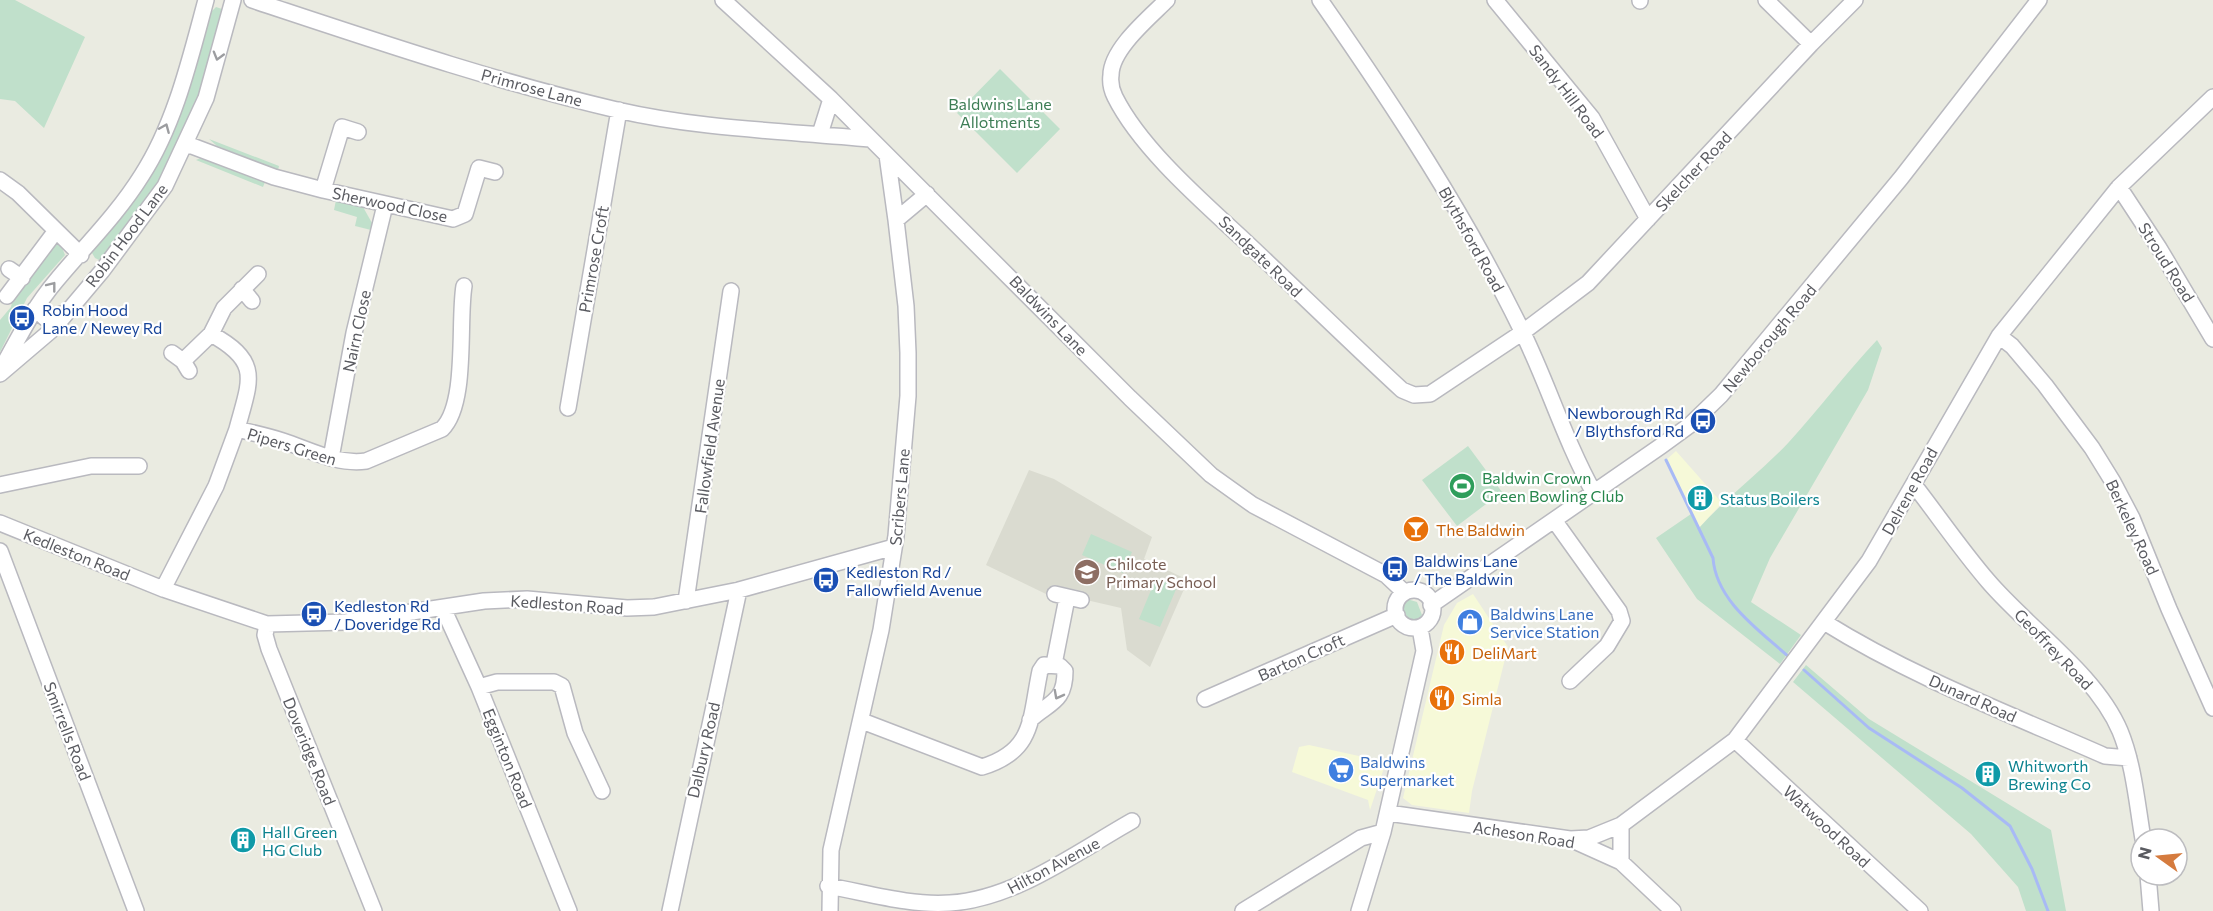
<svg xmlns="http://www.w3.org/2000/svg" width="2213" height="911" font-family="Commissioner,sans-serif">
  <rect width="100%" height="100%" fill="#eaebe1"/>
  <path fill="#f6f9d8" d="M1676 451 1722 503 1698 529 1666 460Z
    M1473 594 1508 647 1472 791 1469 813 1412 805 1403 798 1444 625 1457 603Z
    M1309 745 1386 762 1370 810 1368 800 1292 772 1299 747Z"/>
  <path fill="#dadbd0" d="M1029 470 1054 479 1152 537 1144 559 1188 580 1150 667 1127 650 1121 608 1082 599 1083 591 1052 585 1046 594 986 565Z"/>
  <path fill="#c0e0cb" d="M0 0H15L85 37 44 128 15 101 0 99Z
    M216 7 222 9C221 66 176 159 143 207 130 226 114 243 99 260L95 258 92 253 130 203 209 14Z
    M1000 69 1060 129 1017 173 957 113Z
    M209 139 279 166 278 170 217 146Z
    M205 156 265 182 263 187 196 160Z
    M336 200 363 207 372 223 371 230 355 226 357 217 334 210Z
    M55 244 61 245 65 255 27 298 0 352V320L11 307 13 297Z
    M1877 340 1882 348 1868 390 1770 558 1751 602 1801 635 1780 664 1697 599 1656 538 1691 514 1699 528C1727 497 1761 472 1789 442 1819 409 1846 373 1877 340Z
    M1468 446 1502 492 1457 526 1422 480Z
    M1091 534 1132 552 1123 573 1082 555Z
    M1156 578 1177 587 1160 627 1139 619Z
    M1407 599 1417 602 1422 615 1417 621 1409 620 1402 608Z
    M1806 665 1869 719 2051 830 2066 911H2026L2018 887 1971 834 1793 682Z"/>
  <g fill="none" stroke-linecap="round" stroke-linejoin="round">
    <path stroke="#a8baf5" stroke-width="3" d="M1666 460 1713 558C1716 601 1759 630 1789 657
      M1804 670 1869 728 1962 788 2010 826 2032 869 2048 911"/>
    <defs>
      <path id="minor" d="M252 0C373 40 493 81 617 110 699 129 787 131 870 139
        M723 0 831 99 1130 398 1211 475 1253 505 1386 575 1403 591
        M1167 0C1150 17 1111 49 1111 75 1110 82 1112 91 1115 97 1141 149 1203 202 1246 242 1298 291 1349 341 1402 390L1414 395 1430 394 1523 332 1588 283 1811 44 1855 0
        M1320 0C1394 106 1465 214 1522 331 1548 384 1565 441 1594 493
        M1495 0 1592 118 1648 219
        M1766 0 1811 44
        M1640 1V0
        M358 132 342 127 323 190 453 219 465 214 479 168 495 172
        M820 134 831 99
        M185 146H192L274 177 323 190
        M887 155 896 220
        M0 180 18 193 81 255
        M2119 187 2159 248 2213 339
        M9 269 22 278
        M242 289 252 301
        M7 296 55 232
        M35 309 45 318 66 313
        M211 334 224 308 258 274
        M1999 336 2012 346 2045 385 2092 448 2113 482 2132 518 2169 609 2213 708
        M172 353 183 361 189 371
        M183 361 211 334C262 362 250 380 237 429
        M3 366C19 337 34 307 56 281 85 246 117 215 142 175 175 124 190 59 206 0
        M0 374 54 328 102 271 165 186 206 98 233 0
        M568 408 619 110
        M331 458 354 333 385 205
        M0 485 91 466H139
        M1912 487 1918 490C1941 520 1963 552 1988 581 2028 628 2096 674 2120 731 2134 765 2137 804 2143 839
        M1554 520 1619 611 1622 621 1607 646 1570 681
        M0 523 163 589 267 624 346 622 484 601 527 599 627 608 654 607 739 590 894 547
        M0 551 136 911
        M163 589 216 486 237 429C253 433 268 436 283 441 310 450 337 465 366 461L442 429C468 404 458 321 464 286
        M1395 609a19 19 0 1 1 38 0a19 19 0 1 1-38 0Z
        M1055 594 1081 600
        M686 601 731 291
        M1431 605 1661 446 1690 425 1721 395 1901 178 2039 0
        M443 608 479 687 569 911
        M1824 622C1912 677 2010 714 2105 756L2129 758
        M267 624 265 635 269 649 374 911
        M1054 664 1067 598
        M479 687 497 682H554L562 686 575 733 602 791
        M1205 699 1397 615
        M862 721 982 767C1035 751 1030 718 1040 671L1044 665 1060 666 1065 671C1065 703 1049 702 1030 720
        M1735 740 1920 911
        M1388 813 1570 839 1621 862 1673 911
        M1621 825V862
        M1570 839 1589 838 1621 825 1735 740 1869 561 1999 336 2119 187 2213 97
        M2148 875 2151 911
        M828 886C868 893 910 906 950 903 1015 899 1077 852 1132 821
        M670 911 739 590
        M830 911 831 850 881 630 896 536 908 396V353L906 306 896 220 927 194
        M1243 911 1361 838 1383 832
        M1359 911 1383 832 1424 651 1420 628"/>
    </defs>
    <use href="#minor" stroke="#b9b9bf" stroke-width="18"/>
    <use href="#minor" stroke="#fff" stroke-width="15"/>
  </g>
  <defs><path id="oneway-chevron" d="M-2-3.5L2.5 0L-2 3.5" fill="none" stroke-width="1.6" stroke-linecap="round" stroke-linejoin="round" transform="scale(1.5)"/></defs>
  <g stroke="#9c9da0">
    <use href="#oneway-chevron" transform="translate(218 56) rotate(106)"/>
    <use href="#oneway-chevron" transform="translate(165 128) rotate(-67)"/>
    <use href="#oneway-chevron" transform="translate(52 286) rotate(-52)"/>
    <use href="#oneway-chevron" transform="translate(1058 695) rotate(118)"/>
  </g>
  <defs>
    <symbol id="bus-disc" viewBox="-11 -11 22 22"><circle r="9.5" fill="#1a4fb4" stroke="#fff"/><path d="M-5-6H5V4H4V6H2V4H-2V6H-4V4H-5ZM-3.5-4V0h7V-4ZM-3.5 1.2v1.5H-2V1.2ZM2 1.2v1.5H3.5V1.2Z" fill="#fff"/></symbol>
    <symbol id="stadium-disc" viewBox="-11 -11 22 22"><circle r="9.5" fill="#2e9e5b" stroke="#fff"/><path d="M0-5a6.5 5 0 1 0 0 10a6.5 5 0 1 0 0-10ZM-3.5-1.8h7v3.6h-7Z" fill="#fff"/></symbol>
    <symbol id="building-disc" viewBox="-11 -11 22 22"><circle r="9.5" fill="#0f9aa8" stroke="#fff"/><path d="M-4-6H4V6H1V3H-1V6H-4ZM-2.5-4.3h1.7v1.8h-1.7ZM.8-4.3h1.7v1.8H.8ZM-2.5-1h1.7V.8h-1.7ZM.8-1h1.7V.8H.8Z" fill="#fff"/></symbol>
    <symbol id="bar-disc" viewBox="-11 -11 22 22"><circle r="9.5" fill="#e8710a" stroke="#fff"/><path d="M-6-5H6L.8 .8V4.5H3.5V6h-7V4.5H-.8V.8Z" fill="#fff"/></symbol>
    <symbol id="school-disc" viewBox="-11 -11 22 22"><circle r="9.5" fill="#8d6e63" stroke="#fff"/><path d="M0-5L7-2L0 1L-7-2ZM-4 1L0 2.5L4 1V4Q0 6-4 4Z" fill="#fff"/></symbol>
    <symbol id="shop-disc" viewBox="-11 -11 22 22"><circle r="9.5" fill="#3f7fe0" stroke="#fff"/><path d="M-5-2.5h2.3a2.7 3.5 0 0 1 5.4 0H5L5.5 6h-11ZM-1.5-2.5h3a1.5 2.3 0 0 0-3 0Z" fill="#fff"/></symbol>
    <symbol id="restaurant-disc" viewBox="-11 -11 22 22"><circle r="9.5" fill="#e8710a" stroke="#fff"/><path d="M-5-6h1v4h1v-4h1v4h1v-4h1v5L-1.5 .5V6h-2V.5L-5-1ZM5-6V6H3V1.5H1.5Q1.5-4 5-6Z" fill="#fff"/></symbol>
    <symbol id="supermarket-disc" viewBox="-11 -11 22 22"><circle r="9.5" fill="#3f7fe0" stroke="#fff"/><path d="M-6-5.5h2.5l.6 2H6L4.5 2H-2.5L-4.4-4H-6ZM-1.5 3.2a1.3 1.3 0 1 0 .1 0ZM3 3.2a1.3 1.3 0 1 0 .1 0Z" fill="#fff"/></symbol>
  </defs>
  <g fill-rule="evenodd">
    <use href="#bus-disc" x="7" y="303" width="30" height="30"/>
    <use href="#bus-disc" x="1688" y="406" width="30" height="30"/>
    <use href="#stadium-disc" x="1447" y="471" width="30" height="30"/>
    <use href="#building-disc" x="1685" y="483" width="30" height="30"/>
    <use href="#bar-disc" x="1401" y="514" width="30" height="30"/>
    <use href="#bus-disc" x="1380" y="554" width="30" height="30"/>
    <use href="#school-disc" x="1072" y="557" width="30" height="30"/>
    <use href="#bus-disc" x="811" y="565" width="30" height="30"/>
    <use href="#bus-disc" x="299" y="599" width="30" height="30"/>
    <use href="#shop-disc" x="1455" y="607" width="30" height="30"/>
    <use href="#restaurant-disc" x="1437" y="637" width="30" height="30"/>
    <use href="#restaurant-disc" x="1427" y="683" width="30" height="30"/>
    <use href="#supermarket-disc" x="1326" y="755" width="30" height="30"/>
    <use href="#building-disc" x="1973" y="759" width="30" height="30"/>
    <use href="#building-disc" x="228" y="825" width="30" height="30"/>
  </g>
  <g text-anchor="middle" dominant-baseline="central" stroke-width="4.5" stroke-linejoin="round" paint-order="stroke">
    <g font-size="16" fill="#5a5b61" stroke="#fff">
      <text transform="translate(532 87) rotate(15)">Primrose Lane</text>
      <text transform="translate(1567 91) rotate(53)">Sandy Hill Road</text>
      <text transform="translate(1693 171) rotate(-47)">Skelcher Road</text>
      <text transform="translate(390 204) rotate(12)">Sherwood Close</text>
      <text transform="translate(126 235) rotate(-53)">Robin Hood Lane</text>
      <text transform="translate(1472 239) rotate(61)">Blythsford Road</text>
      <text transform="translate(1261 256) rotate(44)">Sandgate Road</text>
      <text transform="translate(593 259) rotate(-80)">Primrose Croft</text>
      <text transform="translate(2167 262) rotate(58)">Stroud Road</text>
      <text transform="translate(1049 315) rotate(46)">Baldwins Lane</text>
      <text transform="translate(356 331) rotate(-78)">Nairn Close</text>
      <text transform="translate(1769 338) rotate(-50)">Newborough Road</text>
      <text transform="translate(292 446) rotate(17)">Pipers Green</text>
      <text transform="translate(709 446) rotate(-82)">Fallowfield Avenue</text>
      <text transform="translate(1909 491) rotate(-61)">Delrene Road</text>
      <text transform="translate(899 497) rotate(-85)">Scribers Lane</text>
      <text transform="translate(2133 527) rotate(65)">Berkeley Road</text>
      <text transform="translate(77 554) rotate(22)">Kedleston Road</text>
      <text transform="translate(567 604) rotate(4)">Kedleston Road</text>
      <text transform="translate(2054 649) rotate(46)">Geoffrey Road</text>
      <text transform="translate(1301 657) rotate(-24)">Barton Croft</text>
      <text transform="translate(1973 698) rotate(24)">Dunard Road</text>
      <text transform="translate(68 731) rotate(69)">Smirrells Road</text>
      <text transform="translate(703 750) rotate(-77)">Dalbury Road</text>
      <text transform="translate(310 751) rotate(68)">Doveridge Road</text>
      <text transform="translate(508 758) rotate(68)">Egginton Road</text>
      <text transform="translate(1827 826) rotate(43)">Watwood Road</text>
      <text transform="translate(1524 834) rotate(9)">Acheson Road</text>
      <text transform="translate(1053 865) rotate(-28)">Hilton Avenue</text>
    </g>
    <g font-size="16" fill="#3d7d55" stroke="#fff">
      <text x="1000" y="103">Baldwins Lane<tspan x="1000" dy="18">Allotments</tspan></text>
    </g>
    <g font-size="16" fill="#164399" stroke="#fff" text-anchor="start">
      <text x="42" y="309">Robin Hood<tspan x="42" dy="18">Lane / Newey Rd</tspan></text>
      <text x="1684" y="412" text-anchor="end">Newborough Rd<tspan x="1684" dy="18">/ Blythsford Rd</tspan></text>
      <text x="1414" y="560">Baldwins Lane<tspan x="1414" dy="18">/ The Baldwin</tspan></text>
      <text x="846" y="571">Kedleston Rd /<tspan x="846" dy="18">Fallowfield Avenue</tspan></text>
      <text x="334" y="605">Kedleston Rd<tspan x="334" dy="18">/ Doveridge Rd</tspan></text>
    </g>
    <g font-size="16" fill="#27864d" stroke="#fff" text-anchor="start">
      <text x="1482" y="477">Baldwin Crown<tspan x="1482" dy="18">Green Bowling Club</tspan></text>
    </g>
    <g font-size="16" fill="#0d838f" stroke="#fff" text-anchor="start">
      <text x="1720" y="498">Status Boilers</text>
      <text x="2008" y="765">Whitworth<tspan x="2008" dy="18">Brewing Co</tspan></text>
      <text x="262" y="831">Hall Green<tspan x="262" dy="18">HG Club</tspan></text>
    </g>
    <g font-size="16" fill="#c56008" stroke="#fff" text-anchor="start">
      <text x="1436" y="529">The Baldwin</text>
      <text x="1472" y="652">DeliMart</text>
      <text x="1462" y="698">Simla</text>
    </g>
    <g font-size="16" fill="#785e54" stroke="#fff" text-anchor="start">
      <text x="1106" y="563">Chilcote<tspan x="1106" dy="18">Primary School</tspan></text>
    </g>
    <g font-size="16" fill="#366cbe" stroke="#fff" text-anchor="start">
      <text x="1490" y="613">Baldwins Lane<tspan x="1490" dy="18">Service Station</tspan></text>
      <text x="1360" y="761">Baldwins<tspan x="1360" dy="18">Supermarket</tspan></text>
    </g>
  </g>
  <g transform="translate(2159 857) rotate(285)"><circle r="28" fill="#ffffff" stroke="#bdbdc0" stroke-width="1.5"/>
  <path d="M0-4.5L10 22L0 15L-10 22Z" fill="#d57b3e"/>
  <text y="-9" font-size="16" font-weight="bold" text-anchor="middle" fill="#5a5b61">N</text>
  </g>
</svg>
